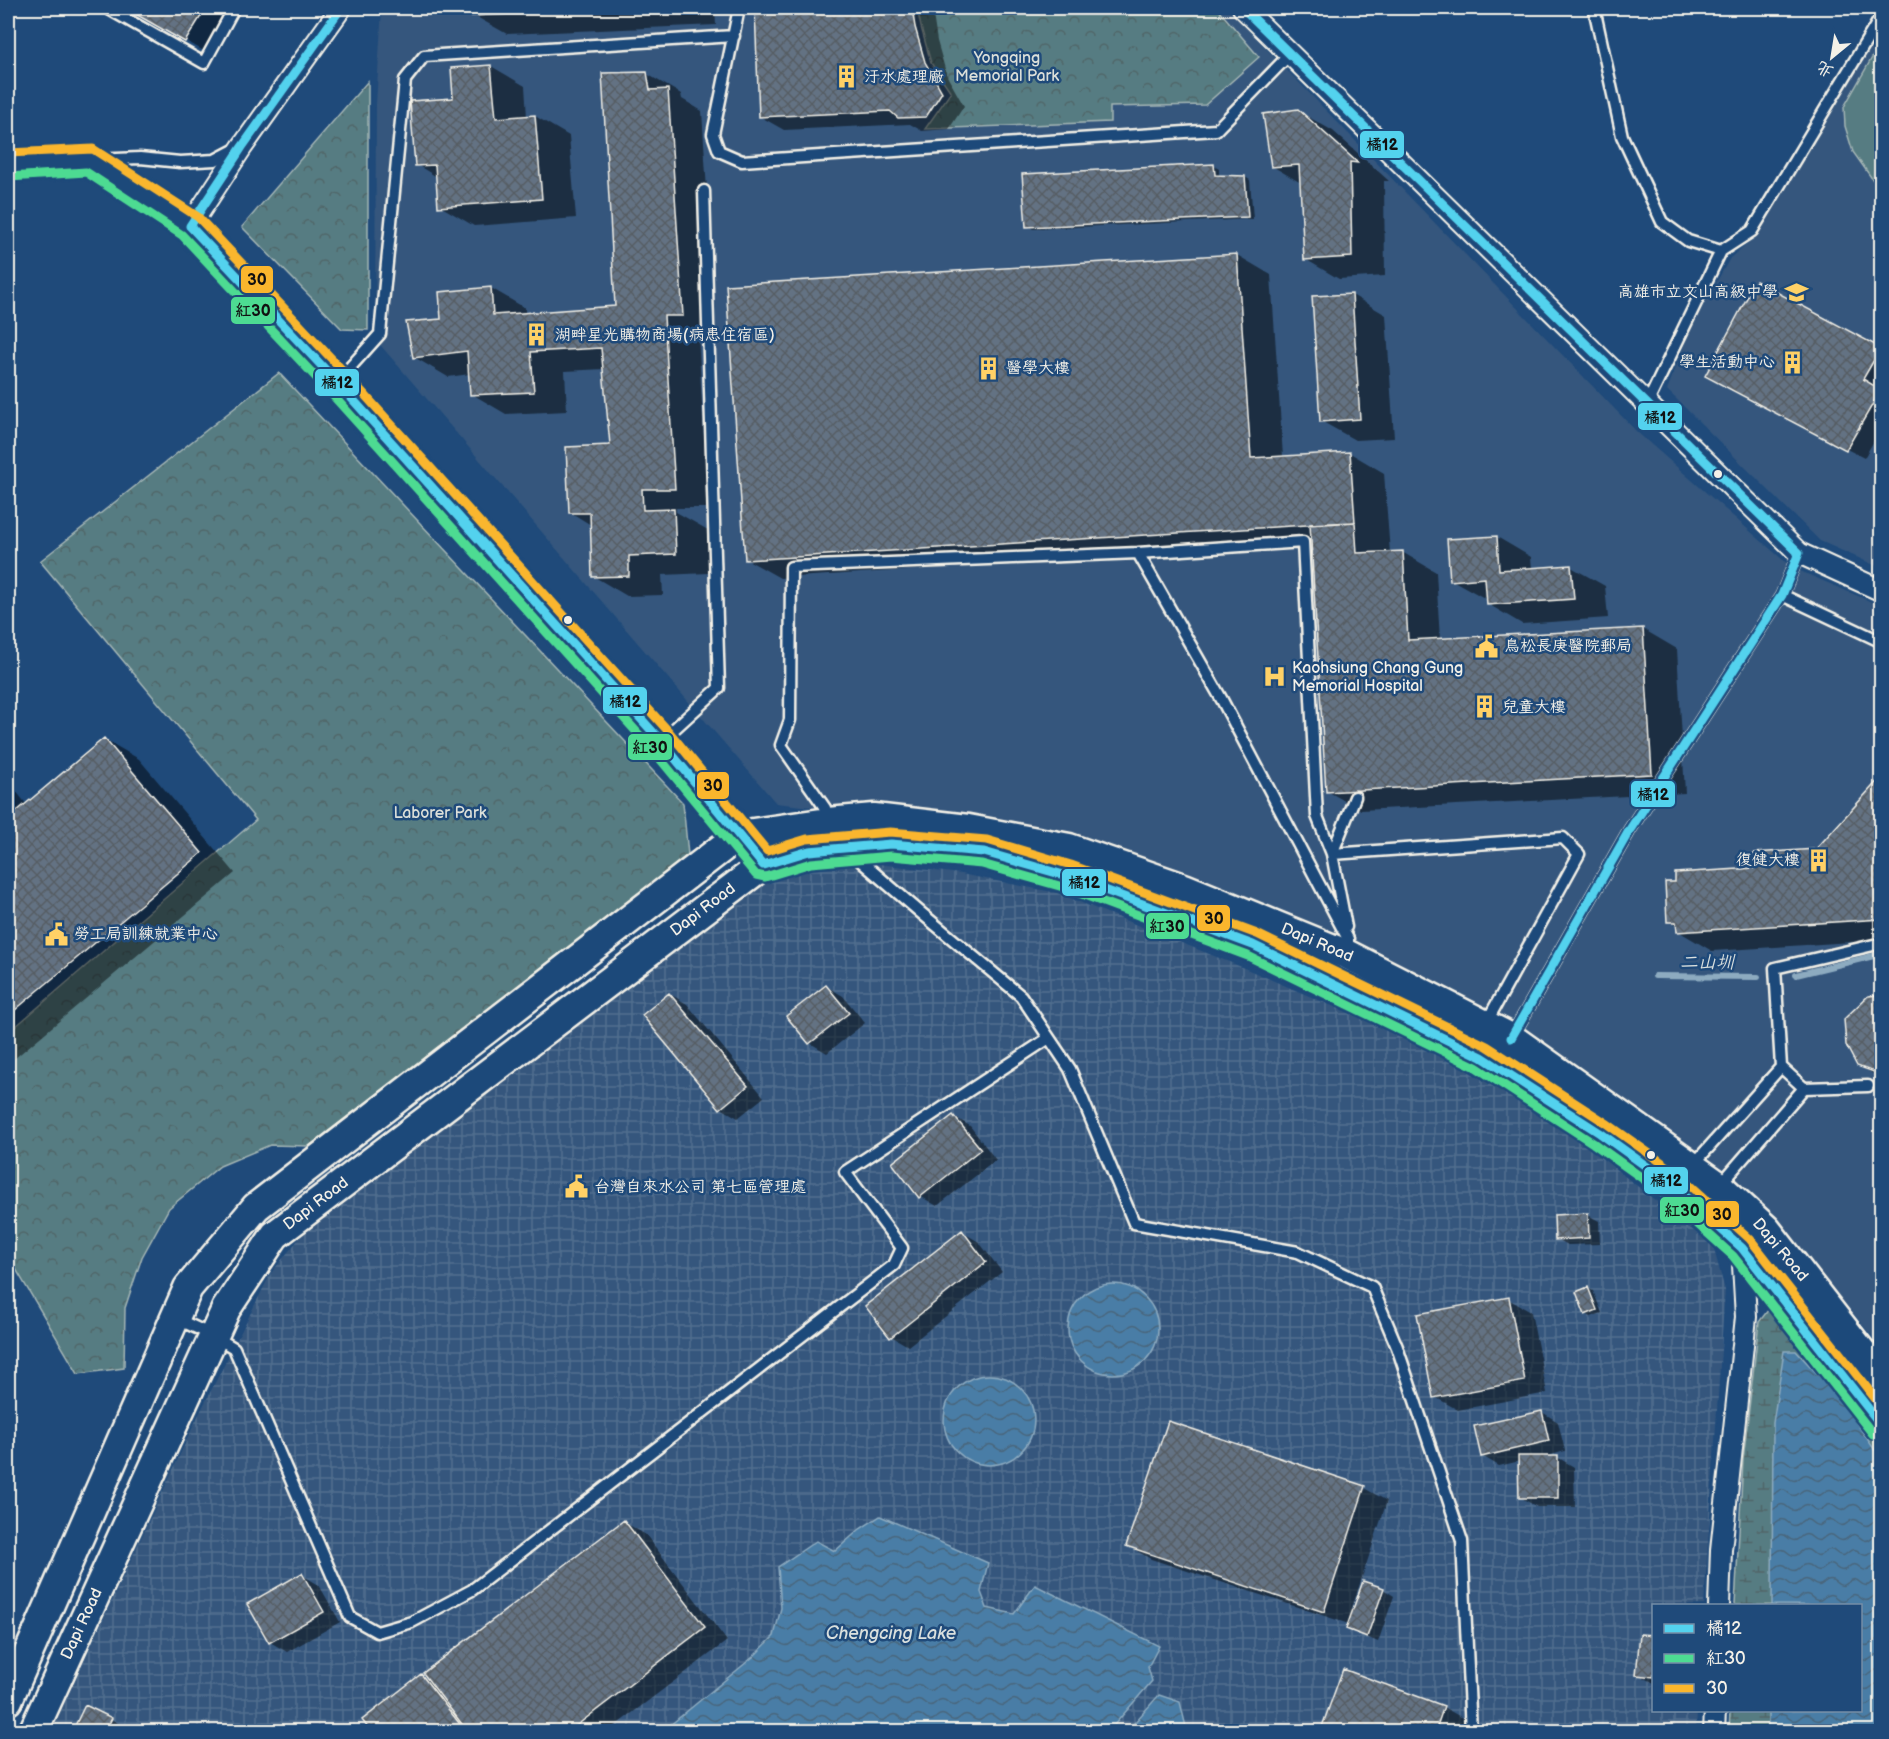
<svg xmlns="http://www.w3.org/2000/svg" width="1889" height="1739" font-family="'Balsamiq Sans','LXGW WenKai TC',sans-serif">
  <defs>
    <pattern id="industrial-grid" width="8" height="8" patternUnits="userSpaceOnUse" patternTransform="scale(1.5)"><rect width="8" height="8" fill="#34567d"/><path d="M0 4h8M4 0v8" fill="none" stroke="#526f8f"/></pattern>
    <pattern id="wetland-marsh" width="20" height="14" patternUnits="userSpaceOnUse" patternTransform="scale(1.5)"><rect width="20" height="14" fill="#567c82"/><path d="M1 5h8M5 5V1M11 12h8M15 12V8" fill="none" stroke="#506567"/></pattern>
    <pattern id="park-crowns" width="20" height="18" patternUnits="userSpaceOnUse" patternTransform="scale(1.5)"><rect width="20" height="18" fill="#567c82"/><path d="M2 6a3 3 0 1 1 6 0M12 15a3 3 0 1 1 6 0" fill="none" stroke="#506567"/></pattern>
    <pattern id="water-waves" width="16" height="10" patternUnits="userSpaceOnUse" patternTransform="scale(1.5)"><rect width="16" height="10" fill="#497da6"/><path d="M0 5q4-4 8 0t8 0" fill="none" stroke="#49657b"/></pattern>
    <pattern id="building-cross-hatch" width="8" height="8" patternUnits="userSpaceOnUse" patternTransform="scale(1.5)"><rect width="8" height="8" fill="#647283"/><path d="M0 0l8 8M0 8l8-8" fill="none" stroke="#565d64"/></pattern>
  </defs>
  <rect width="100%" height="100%" fill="#1f4a7a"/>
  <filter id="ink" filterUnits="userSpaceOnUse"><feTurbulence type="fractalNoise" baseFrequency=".0167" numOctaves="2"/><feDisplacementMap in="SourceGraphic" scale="12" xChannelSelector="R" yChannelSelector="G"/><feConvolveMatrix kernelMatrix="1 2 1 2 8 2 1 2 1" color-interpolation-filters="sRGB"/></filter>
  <g filter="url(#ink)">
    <path fill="#34567d" d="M382 8H1227L1637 432 1791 567 1881 606V1347L1774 1218 1348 939 1070 837 776 803 375 339 376 104Z
      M1881 28V568L1820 541 1667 390 1692 325 1730 258 1755 237Z"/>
    <path fill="url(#industrial-grid)" d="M862 862 961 874 1057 893 1244 968 1430 1048 1570 1133 1713 1246 1725 1290 1704 1605 1654 1606V1710L1697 1711 1696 1731H1187L1180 1702 1159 1695 1127 1731H1109L1152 1681 1148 1667 1159 1646 987 1608 981 1592 860 1529 835 1551 779 1567 781 1608 774 1636 753 1657 663 1731 51 1732 195 1422 271 1273 306 1230 737 897 792 870Z"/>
    <path fill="#567c82" stroke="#a5b6b5" stroke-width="1.5" d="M1881 42V187L1873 180 1853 152 1845 126 1844 107Z"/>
    <path fill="url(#wetland-marsh)" stroke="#a5b6b5" stroke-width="1.5" d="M1769 1309 1790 1316 1881 1446V1731L1729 1732 1730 1711 1860 1710V1606L1735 1605 1743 1460 1759 1322Z"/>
    <path fill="url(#park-crowns)" stroke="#a5b6b5" stroke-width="1.5" d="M917 8H1217L1259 57 1205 105 1110 107V122L925 129 951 92 931 63 921 27Z
      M368 81V330L342 329 242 227Z
      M279 373 683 803 688 855 309 1146 270 1145 220 1166 169 1208 142 1257 125 1308 124 1368 78 1374 13 1264 8 1262V1033L256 820 40 561Z"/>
    <path fill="url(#water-waves)" stroke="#8dabc0" stroke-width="1.5" d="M1068 1329a45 45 0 1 1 90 0a45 45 0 1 1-90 0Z
      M1784 1351H1796L1838 1396 1881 1459V1731H1768V1711L1860 1710V1606L1772 1605 1773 1423Z
      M944 1420a45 45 0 1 1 90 0a45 45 0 1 1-90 0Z
      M880 1516 988 1563 981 1592 987 1608 1014 1614 1035 1585 1159 1646 1148 1667 1152 1681 1109 1731H663L753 1657 774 1636 781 1608 778 1567 816 1541 835 1551 860 1529Z
      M1159 1695 1180 1702 1187 1731H1127Z"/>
    <path fill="#0007" d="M128 8H205L228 21 209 54Z
      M472 8H715L716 25 507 34 473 15Z
      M757 8H932L937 41 947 76 964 106 949 129 922 131 910 124 784 130 761 117Z
      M491 66 525 86 527 117 535 116 569 136 576 218 474 226 440 206 437 177 417 165 455 99Z
      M647 74 681 94 682 99 702 111 716 335H698L708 508H676V512L708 530 709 573 662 575 663 595 627 596 593 576 591 525 570 512 612 447 604 369 565 371 567 411 506 414 472 394 470 374 448 377 414 357 443 321 491 288 525 308V314L617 308Z
      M1298 111 1333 131 1389 181H1384L1385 276 1339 279 1305 259 1301 183 1272 166Z
      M1214 166 1219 169V177H1245L1250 180 1253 219 1033 229 1028 226Z
      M1237 255 1271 275 1283 457 1350 453 1384 473 1390 553 1402 552 1436 572 1440 640 1643 629 1677 649 1685 793 1361 810 1327 791 1313 545 780 578 746 559Z
      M1757 283 1882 350V386L1879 390 1882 391V427L1864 458 1723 385Z
      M1352 295 1386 315 1394 438 1355 440 1321 421 1313 298Z
      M1497 537 1531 557 1532 569 1571 567 1605 586 1608 618 1522 624 1488 604V600L1452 580Z
      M104 739 139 759 235 873 8 1064V781L27 805Z
      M1882 778V940L1712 951 1678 931V926L1669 921 1756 869 1817 850Z
      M826 986 843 996 865 1023 827 1053 810 1043Z
      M670 994 687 1004 764 1097 738 1118 721 1108 644 1016Z
      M1882 997V1079L1858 1065Z
      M953 1116 970 1126 996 1160 937 1206 920 1196Z
      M1588 1215 1599 1221 1600 1244 1568 1245 1557 1239Z
      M962 1232 979 1242 1002 1272 908 1346 891 1336Z
      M1588 1288 1593 1291 1602 1313 1591 1317 1586 1314Z
      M1508 1299 1531 1312 1547 1393 1458 1410 1435 1397Z
      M1542 1412 1558 1422 1565 1451 1544 1457H1557L1574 1467 1575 1507H1537L1520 1497V1461L1499 1466 1482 1456Z
      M1364 1488 1387 1501 1352 1608 1355 1609 1383 1589 1394 1596 1378 1642 1348 1629 1349 1624 1151 1559 1128 1546Z
      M624 1522 646 1535 727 1641 607 1732H373L421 1676 431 1682Z
      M302 1575 319 1585 340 1622 287 1652 270 1642Z
      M1654 1637V1683L1638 1674Z
      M1443 1707 1466 1720 1462 1732H1321Z
      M111 1719 128 1729 127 1732H73Z"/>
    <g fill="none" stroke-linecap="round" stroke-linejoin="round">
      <path stroke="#8dabc0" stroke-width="6" d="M1796 975 1882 954
        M1655 976 1758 977"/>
    </g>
    <path fill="url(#building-cross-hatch)" stroke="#f4f1e8" stroke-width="1.5" d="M125 8H206L185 42Z
      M471 8H643L471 16Z
      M755 8H912L915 27 925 62 942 92 926 117 898 118 890 111 759 117Z
      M491 65 496 118 535 115 542 199 438 207 435 165 415 166 410 101 453 98 451 68Z
      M647 72 650 90 668 89 683 316H664L675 489H642L643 510 674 509 676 554 629 556V576L592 577 590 513H569L566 447 610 445 601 348 531 352 534 392 470 395 467 351 413 358 406 322 441 319 439 292 491 287 493 315 615 306 602 73Z
      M1298 109 1358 163 1350 162 1352 257 1304 260 1299 165 1271 167 1263 114Z
      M1214 164 1215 175 1245 176 1248 217 1026 227 1022 174Z
      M1237 254 1251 458 1350 452 1355 522 745 560 726 285Z
      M1756 281 1881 348 1863 379 1881 390 1846 450 1705 376Z
      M1352 294 1360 419 1320 422 1312 296Z
      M1355 522 1357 553 1403 551 1408 640 1643 628 1652 774 1326 792 1310 524Z
      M1497 536 1499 570 1571 565 1574 599 1487 605 1485 578 1450 581 1447 539Z
      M104 738 202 853 8 1016V800L17 811Z
      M1882 776V919L1677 932 1676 922H1667L1665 882H1675V873L1755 868 1754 853 1816 849Z
      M826 985 849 1013 809 1044 786 1016Z
      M669 993 748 1086 720 1109 642 1015Z
      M1882 995V1075L1857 1066 1846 1045 1844 1019 1868 996Z
      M953 1115 981 1149 919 1198 892 1163Z
      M1588 1213 1589 1238 1555 1240 1554 1215Z
      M962 1230 986 1262 890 1338 865 1306Z
      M1588 1287 1597 1310 1585 1315 1576 1292Z
      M1509 1297 1525 1381 1433 1398 1417 1314Z
      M1542 1411 1549 1441 1481 1457 1474 1426Z
      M1168 1421 1365 1486 1324 1612 1126 1546Z
      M1518 1456H1558V1498H1519Z
      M624 1520 705 1627 568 1732H468L423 1673Z
      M302 1573 324 1612 269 1643 247 1604Z
      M1363 1581 1384 1588 1367 1637 1346 1629Z
      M1640 1634 1654 1635V1677L1636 1675Z
      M1343 1669 1444 1706 1435 1732H1320Z
      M421 1674 466 1732H371L362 1720Z
      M85 1705 112 1718 105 1732H72Z"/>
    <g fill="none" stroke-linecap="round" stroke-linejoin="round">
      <defs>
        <path id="service" d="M107 8 204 63 234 8
          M737 8 738 13 713 134 719 151 742 161 1216 130 1290 54
          M1594 8 1622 136 1662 222 1688 241 1721 251
          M93 160 140 158 180 162 215 160 236 149
          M337 382 380 334 405 80 424 56 734 36
          M1647 404 1721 251 1752 231 1882 15
          M1138 553 1303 542 1317 816 1332 854 1346 927
          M1782 595 1882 642
          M661 741 719 688 704 191
          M1355 797 1332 854 1563 838 1579 854 1485 1025
          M828 822 825 808 781 745 790 720 791 567 1138 553 1222 700 1348 939V952
          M850 852 920 912 1021 996 1070 1069 1134 1223 1298 1252 1372 1287 1397 1347 1462 1541 1471 1732
          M1511 1038 1629 831 1782 595 1799 553
          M1868 1086 1804 1088 1781 1067 1775 968 1882 943
          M1693 1165 1781 1067
          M1719 1186 1804 1088
          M175 1318 214 1336 234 1348 350 1617 377 1632 412 1622 472 1590 894 1265 902 1248 845 1172 1049 1038"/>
        <path id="minor" d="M1243 8 1799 553 1882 591
          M8 165 89 160 190 226 337 382 661 741 763 865
          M190 226 242 147 341 8
          M1719 1606 1721 1550 1746 1317 1742 1248
          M1714 1732 1715 1710"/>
        <path id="secondary" d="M8 1700 188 1288 256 1207 739 835 828 822 874 818 968 829 1069 848 1184 888 1348 955 1511 1038 1719 1186 1766 1229 1882 1378
          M33 1732 226 1309 275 1235 763 865 809 851 891 844 984 852 1067 876 1253 945 1482 1057 1600 1133 1671 1184 1742 1248 1882 1427"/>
      </defs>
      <use href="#service" stroke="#f4f1e8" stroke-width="15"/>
      <use href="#minor" stroke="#f4f1e8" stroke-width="24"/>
      <use href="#secondary" stroke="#f4f1e8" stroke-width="33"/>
      <use href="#service" stroke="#1f4a7a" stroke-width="10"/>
      <use href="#minor" stroke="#1f4a7a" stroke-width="20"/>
      <use href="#secondary" stroke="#1f4a7a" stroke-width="28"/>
      <defs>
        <path id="bus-1" d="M1243 8 1799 553
          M190 226 337 382 661 741 763 865
          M190 226 242 147 341 8
          M763 865 809 851 891 844 984 852 1067 876 1253 945 1482 1057 1600 1133 1671 1184 1742 1248 1882 1426
          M1511 1038 1629 831 1782 595 1799 553"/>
        <path id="bus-2" d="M9 177 86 172 182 235 328 390 652 749 756 875 765 877 811 863 891 856 982 864 1063 887 1248 956 1476 1067 1593 1143 1663 1193 1733 1256 1873 1434"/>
        <path id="bus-3" d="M8 153 93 149 198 217 346 374 670 733 767 851 807 839 890 832 987 840 1071 865 1257 934 1487 1046 1606 1123 1678 1174 1750 1239 1882 1407"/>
      </defs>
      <use href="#bus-1" stroke="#1f4a7a" stroke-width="14"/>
      <use href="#bus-2" stroke="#1f4a7a" stroke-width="14"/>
      <use href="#bus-3" stroke="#1f4a7a" stroke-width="14"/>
      <use href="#bus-1" stroke="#53d2ee" stroke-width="9"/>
      <use href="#bus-2" stroke="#4ddb92" stroke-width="9"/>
      <use href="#bus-3" stroke="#fab62d" stroke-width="9"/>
    </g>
  </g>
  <defs>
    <symbol id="building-bare" viewBox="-9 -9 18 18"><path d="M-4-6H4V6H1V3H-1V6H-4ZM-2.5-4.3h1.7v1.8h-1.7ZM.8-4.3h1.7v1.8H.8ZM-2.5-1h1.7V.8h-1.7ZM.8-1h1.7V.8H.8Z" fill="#ffd166" stroke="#1f4a7a" stroke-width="2.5" paint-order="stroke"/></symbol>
    <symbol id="school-bare" viewBox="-9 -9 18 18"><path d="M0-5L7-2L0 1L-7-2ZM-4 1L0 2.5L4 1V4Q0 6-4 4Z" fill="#ffd166" stroke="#1f4a7a" stroke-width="2.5" paint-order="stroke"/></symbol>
    <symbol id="civic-bare" viewBox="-9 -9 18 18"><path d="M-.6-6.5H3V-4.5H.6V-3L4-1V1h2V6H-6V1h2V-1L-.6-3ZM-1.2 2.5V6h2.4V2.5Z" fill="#ffd166" stroke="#1f4a7a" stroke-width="2.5" paint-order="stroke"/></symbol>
    <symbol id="hospital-bare" viewBox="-9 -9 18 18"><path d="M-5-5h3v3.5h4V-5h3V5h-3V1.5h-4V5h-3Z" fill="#ffd166" stroke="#1f4a7a" stroke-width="2.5" paint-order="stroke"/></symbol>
  </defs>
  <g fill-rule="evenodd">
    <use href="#building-bare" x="830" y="60" width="33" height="33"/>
    <use href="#school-bare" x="1780" y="276" width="33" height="33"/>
    <use href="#building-bare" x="520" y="318" width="33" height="33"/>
    <use href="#building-bare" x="1776" y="346" width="33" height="33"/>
    <use href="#building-bare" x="972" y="352" width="33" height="33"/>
    <use href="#civic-bare" x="1470" y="630" width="33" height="33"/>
    <use href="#hospital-bare" x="1258" y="660" width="33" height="33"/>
    <use href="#building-bare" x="1468" y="690" width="33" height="33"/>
    <use href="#building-bare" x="1802" y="844" width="33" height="33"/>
    <use href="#civic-bare" x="40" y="918" width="33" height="33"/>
    <use href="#civic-bare" x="560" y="1170" width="33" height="33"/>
  </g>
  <g fill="#f4f1e8" stroke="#1f4a7a" stroke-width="2">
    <circle cx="1718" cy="474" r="5"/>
    <circle cx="568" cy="620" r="5"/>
    <circle cx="1651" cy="1155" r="5"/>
  </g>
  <g text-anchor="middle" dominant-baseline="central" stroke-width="5" stroke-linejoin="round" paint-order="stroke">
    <g font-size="16" fill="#dcdfd9" stroke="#1f4a7a">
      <text x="1007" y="58">Yongqing<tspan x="1007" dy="18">Memorial Park</tspan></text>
      <text x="440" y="813">Laborer Park</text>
    </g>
    <g font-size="16" fill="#f4f1e8" stroke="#1f4a7a" text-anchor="start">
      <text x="864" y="77">汙水處理廠</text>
      <text x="1778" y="292" text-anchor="end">高雄市立文山高級中學</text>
      <text x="555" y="335">湖畔星光購物商場(病患住宿區)</text>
      <text x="1775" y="362" text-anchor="end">學生活動中心</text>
      <text x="1006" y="368">醫學大樓</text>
      <text x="1504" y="646">鳥松長庚醫院郵局</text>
      <text x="1292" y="668">Kaohsiung Chang Gung<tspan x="1292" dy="18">Memorial Hospital</tspan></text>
      <text x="1502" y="707">兒童大樓</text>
      <text x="1800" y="860" text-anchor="end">復健大樓</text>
      <text x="74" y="934">勞工局訓練就業中心</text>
      <text x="594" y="1187">台灣自來水公司 第七區管理處</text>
    </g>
    <g font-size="16" fill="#f4f1e8" stroke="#1f4a7a">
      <text transform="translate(703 910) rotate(-37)">Dapi Road</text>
      <text transform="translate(1317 943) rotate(23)">Dapi Road</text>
      <text transform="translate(316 1204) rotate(-37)">Dapi Road</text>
      <text transform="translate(1780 1250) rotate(50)">Dapi Road</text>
      <text transform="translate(82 1624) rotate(-65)">Dapi Road</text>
    </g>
    <g font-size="18" font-style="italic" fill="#dae0de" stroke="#1f4a7a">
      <text x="1707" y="962">二山圳</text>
      <text x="891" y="1633">Chengcing Lake</text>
    </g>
  </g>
  <g stroke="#1f4a7a" stroke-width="2">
    <rect x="1359" y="130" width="46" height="29" rx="6" fill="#53d2ee"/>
    <rect x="240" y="265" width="34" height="29" rx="6" fill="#fab62d"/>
    <rect x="230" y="296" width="46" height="29" rx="6" fill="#4ddb92"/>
    <rect x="314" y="368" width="46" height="29" rx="6" fill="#53d2ee"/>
    <rect x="1637" y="402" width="46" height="29" rx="6" fill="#53d2ee"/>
    <rect x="602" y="686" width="46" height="29" rx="6" fill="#53d2ee"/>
    <rect x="627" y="733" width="46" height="28" rx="6" fill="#4ddb92"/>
    <rect x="696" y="771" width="34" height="29" rx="6" fill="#fab62d"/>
    <rect x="1630" y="780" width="46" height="28" rx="6" fill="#53d2ee"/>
    <rect x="1061" y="868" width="46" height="29" rx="6" fill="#53d2ee"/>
    <rect x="1196" y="904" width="35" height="28" rx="6" fill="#fab62d"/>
    <rect x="1145" y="912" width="45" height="28" rx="6" fill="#4ddb92"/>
    <rect x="1643" y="1166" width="46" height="29" rx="6" fill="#53d2ee"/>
    <rect x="1659" y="1196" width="46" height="28" rx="6" fill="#4ddb92"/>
    <rect x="1705" y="1200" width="35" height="28" rx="6" fill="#fab62d"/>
  </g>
  <g font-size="16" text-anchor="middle" font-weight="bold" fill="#111">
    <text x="1382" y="150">橘12</text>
    <text x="257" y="285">30</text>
    <text x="253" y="316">紅30</text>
    <text x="337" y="388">橘12</text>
    <text x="1660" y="423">橘12</text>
    <text x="625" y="707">橘12</text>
    <text x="650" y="753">紅30</text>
    <text x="713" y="791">30</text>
    <text x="1653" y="800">橘12</text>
    <text x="1084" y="888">橘12</text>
    <text x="1214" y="924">30</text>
    <text x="1167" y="932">紅30</text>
    <text x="1666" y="1186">橘12</text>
    <text x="1682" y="1216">紅30</text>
    <text x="1722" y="1220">30</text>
  </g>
  <rect width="1889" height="1739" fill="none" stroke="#1f4a7a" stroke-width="30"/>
  <rect x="15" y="15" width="1859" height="1709" fill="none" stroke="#f4f1e8" stroke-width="2" filter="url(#ink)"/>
  <rect x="1652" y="1604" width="210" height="108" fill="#1f4a7a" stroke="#748da6" stroke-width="1.5"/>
  <rect x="1664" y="1624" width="30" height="9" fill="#53d2ee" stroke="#748da6" stroke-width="1.5"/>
  <text x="1706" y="1634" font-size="18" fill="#f4f1e8">橘12</text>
  <rect x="1664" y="1654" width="30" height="9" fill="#4ddb92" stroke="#748da6" stroke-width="1.5"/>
  <text x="1706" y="1664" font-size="18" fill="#f4f1e8">紅30</text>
  <rect x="1664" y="1684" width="30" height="9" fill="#fab62d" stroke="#748da6" stroke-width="1.5"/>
  <text x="1706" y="1694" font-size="18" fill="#f4f1e8">30</text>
  <g transform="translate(1832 57) rotate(210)" stroke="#1f4a7a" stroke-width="4.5" paint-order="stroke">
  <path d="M0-4.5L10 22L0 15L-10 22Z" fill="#f4f1e8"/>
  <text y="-9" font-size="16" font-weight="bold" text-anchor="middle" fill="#f4f1e8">北</text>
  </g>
</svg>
